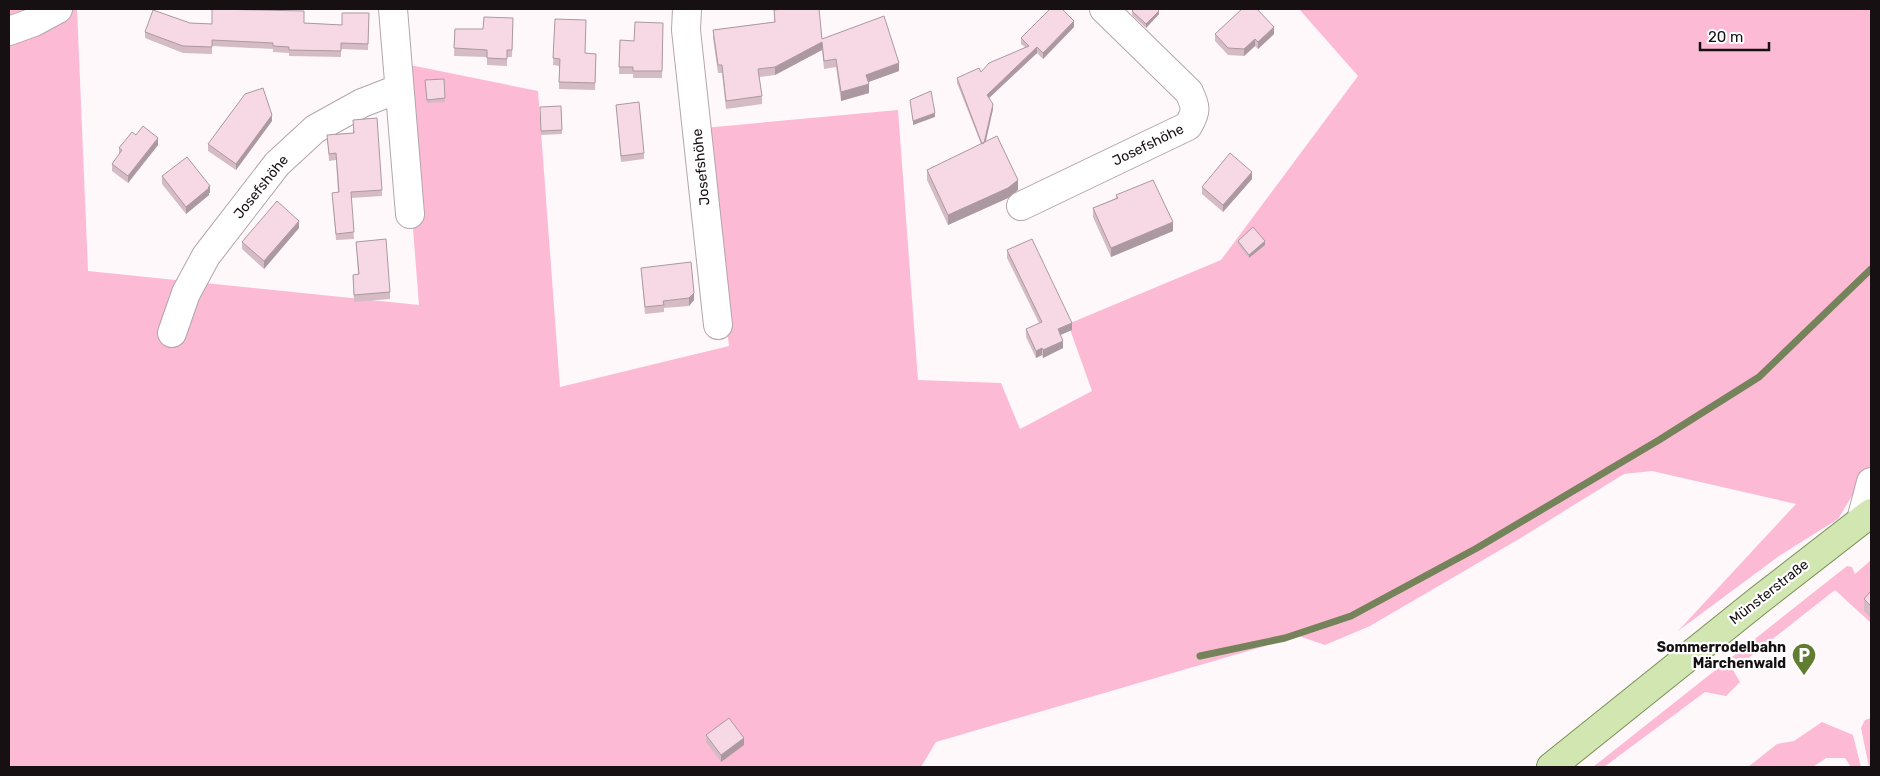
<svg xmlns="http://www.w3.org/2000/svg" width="1880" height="776" font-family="Rubik,sans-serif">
  <rect width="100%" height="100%" fill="#fff8fa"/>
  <path fill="#fcbad5" d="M9 9H77L88 271 419 305 400 63 538 91 560 387 729 346 704 128 898 110 918 380 1001 383 1020 429 1092 391 1068 324 1221 260 1358 76 1299 9H1871V467L1864 476 1838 519 1779 556 1678 631 1796 504 1652 471 1624 474 1519 539 1370 626 1325 645 1299 636 936 742 921 767H9Z
    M1871 560V623L1835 590 1733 670 1740 682 1726 696 1705 692 1604 767H1593L1847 566 1852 567 1855 574Z
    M1871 718V767H1869L1861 728 1865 720Z
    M1822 722 1853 735 1861 767H1851L1845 758H1826L1813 767H1748L1777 744 1794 741Z"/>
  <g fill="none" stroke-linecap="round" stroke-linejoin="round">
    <path stroke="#748359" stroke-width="7" d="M1200 656 1285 638 1351 616 1477 548 1659 440 1759 377 1871 269"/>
    <defs>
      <path id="minor" d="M393 9 410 214
        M687 9 686 30 718 325
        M9 31 34 22 58 9
        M1021 206 1188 126C1197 111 1196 107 1189 92L1104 9
        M172 333 186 293 206 256 277 164 315 129 362 103 398 89
        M1861 520 1871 482"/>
      <path id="major" d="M1551 767 1759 600 1871 513"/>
    </defs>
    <use href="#minor" stroke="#b4a4aa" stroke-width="30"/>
    <use href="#major" stroke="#7b9057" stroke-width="30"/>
    <use href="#minor" stroke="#fff" stroke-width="28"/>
    <use href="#major" stroke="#d1e6b0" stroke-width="28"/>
  </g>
  <path fill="#d4bbc4" d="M1242 9H1259L1258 10 1274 34 1258 49 1255 46 1244 56 1228 55 1215 41V34Z
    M774 10 822 39 899 71 868 82 869 93 841 101 836 67 824 69 822 50 775 75 759 77 762 96V104L726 109 722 73H718L713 38V30L774 22Z
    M1132 11 1159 14 1146 28 1132 15Z
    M369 13 368 50 341 49V57L289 56V53L273 52V49L212 46V54L183 53 145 38V32L190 23 212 24 304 23 342 25Z
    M513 18 512 57H507V66L487 65V57L454 56 455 29H483Z
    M555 19 585 53 596 54 595 90 559 89V66L553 65Z
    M663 23 662 78H633V74H619L620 40 634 41Z
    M1074 27 1043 59 1037 53 989 98 993 109 986 142 1018 190 1008 198 948 225 927 180V170L981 144 957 83V78L981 72 1025 47 1021 44V38Z
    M444 79 445 102 427 103 425 84Z
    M616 105 644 153V159L621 162Z
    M561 106 562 134 541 135 540 107Z
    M353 120 382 190V196L351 198 354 239 336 240 332 193 338 192 336 160 329 161 327 135 353 133Z
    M272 121 236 170 208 151V144Z
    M136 135 158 145 128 183 112 171V164L119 155V148Z
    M162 176 210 193H209V195L186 214 162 184Z
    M1252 179 1223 212 1202 194V187Z
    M1116 195 1173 231 1111 257 1093 217V208L1116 198Z
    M299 228 264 269 242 249V242Z
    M1238 241 1265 245 1249 258 1238 244Z
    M356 242 390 292V299L354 302 353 275 358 274Z
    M1007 250 1072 330 1060 335 1063 348 1043 358 1042 355 1036 358 1026 337V329L1039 323 1007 258Z
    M641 268 694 300 689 306 664 308V312L645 314Z
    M1871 591V618L1864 611V599Z
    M706 735 744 745 721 762 706 742Z"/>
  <path fill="#ac98a0" d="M1159 11V14L1146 28V24Z
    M1074 21V27L1043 59V53Z
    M1274 27V34L1258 49V42Z
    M1255 39V46L1244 56V49Z
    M822 42V50L775 75V67Z
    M1037 47V53L987 100V95Z
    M899 63V71L866 83V75Z
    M869 84V93L841 101V92Z
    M993 104V109L983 152V146Z
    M935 113V117L913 125V121Z
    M272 115V121L236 170V164Z
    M158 138V145L128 183V176Z
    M1252 172V179L1223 212V205Z
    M1018 180V190L1008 198 948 225V215Z
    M210 186V193H209V195L186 214V207Z
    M299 221V228L264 269V261Z
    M1173 222V231L1111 257V248Z
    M1265 241V245L1249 258V255Z
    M694 293V300L689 306V298Z
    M1072 323V330L1058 336V329Z
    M1063 341V348L1043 358V350Z
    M1042 348V355L1036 358V351Z
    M744 738V745L721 762V755Z"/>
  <path fill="#f6d9e4" stroke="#ac98a0" d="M212 9 304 11V23L342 25V13H369L368 44 341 43V51L289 50V47L273 46V43L212 40V47L183 46 145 32 153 10 190 23 212 24Z
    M782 9H819L822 39 884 16 899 63 866 75 869 84 841 92 836 59 824 61 822 42 775 67 758 69 762 96 726 101 722 65H718L713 30 775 22 774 10Z
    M1050 9H1062L1074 21 1043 53 1037 47 987 95 993 104 984 143 982 144 957 78 979 68 981 72 989 63 1029 46 1021 38Z
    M1134 9H1157L1159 11 1146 24 1132 11Z
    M1242 9H1257L1274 27 1258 42 1255 39 1244 49 1228 48 1215 34Z
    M484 17 513 18 512 50H507V59L487 58V50L454 48 455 29H483Z
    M555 19 586 20 585 53 596 54 595 83 559 82 560 59 553 58Z
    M635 22 663 23 662 71H633V67H619L620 40 634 41Z
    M444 79 445 98 427 100 425 80Z
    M263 88 272 115 236 164 208 144 245 94Z
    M931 91 935 113 913 121 910 100Z
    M639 102 644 153 621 156 616 105Z
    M561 106 562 130 541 131 540 107Z
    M377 118 382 190 351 192 354 232 336 234 332 193 339 192 336 153 329 154 327 135 354 133 353 120Z
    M143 126 158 138 128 176 112 164 122 150 119 148 132 132 136 135Z
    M997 136 1018 180 1008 188 948 215 927 170Z
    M1230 153 1252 172 1223 205 1202 187Z
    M187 157 210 186 208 187 209 188 186 207 162 176Z
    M1153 180 1173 222 1111 248 1093 208 1118 198 1116 195Z
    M277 201 299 221 264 261 242 242Z
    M1253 227 1265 241 1249 255 1238 241Z
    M386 239 390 292 354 295 353 275 359 274 356 242Z
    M1032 239 1072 323 1058 329 1063 341 1043 350 1042 348 1036 351 1026 329 1042 322 1007 250Z
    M691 262 694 293 689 298 663 301 664 305 645 307 641 268Z
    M1871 591V606L1864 599Z
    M729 718 744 738 721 755 706 735Z"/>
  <defs>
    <symbol id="parking-pin" viewBox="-11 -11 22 30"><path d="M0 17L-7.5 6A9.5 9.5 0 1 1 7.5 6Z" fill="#617d31" stroke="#fff"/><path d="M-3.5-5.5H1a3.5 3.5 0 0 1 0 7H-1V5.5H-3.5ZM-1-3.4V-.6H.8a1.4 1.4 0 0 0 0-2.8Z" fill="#fff"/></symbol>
  </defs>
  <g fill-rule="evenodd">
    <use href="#parking-pin" x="1790" y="641" width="28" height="38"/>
  </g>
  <g text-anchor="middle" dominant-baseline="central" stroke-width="4.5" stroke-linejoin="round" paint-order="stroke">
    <g font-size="14" fill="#161012" stroke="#fff">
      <text transform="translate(1148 145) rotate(-26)">Josefshöhe</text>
      <text transform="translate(701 167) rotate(-96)">Josefshöhe</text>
      <text transform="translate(261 187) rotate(-51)">Josefshöhe</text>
      <text transform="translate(1769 592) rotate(-38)">Münsterstraße</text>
    </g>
    <g font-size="14" font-weight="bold" fill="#161012" stroke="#fff" text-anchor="end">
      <text x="1786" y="647">Sommerrodelbahn<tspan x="1786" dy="16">Märchenwald</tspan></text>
    </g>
  </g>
  <rect width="1880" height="776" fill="none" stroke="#161012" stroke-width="20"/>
  <path d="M1700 42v8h69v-8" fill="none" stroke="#161012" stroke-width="2.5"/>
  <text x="1708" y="42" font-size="15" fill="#161012" stroke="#ffffff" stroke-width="4" paint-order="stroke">20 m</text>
</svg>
